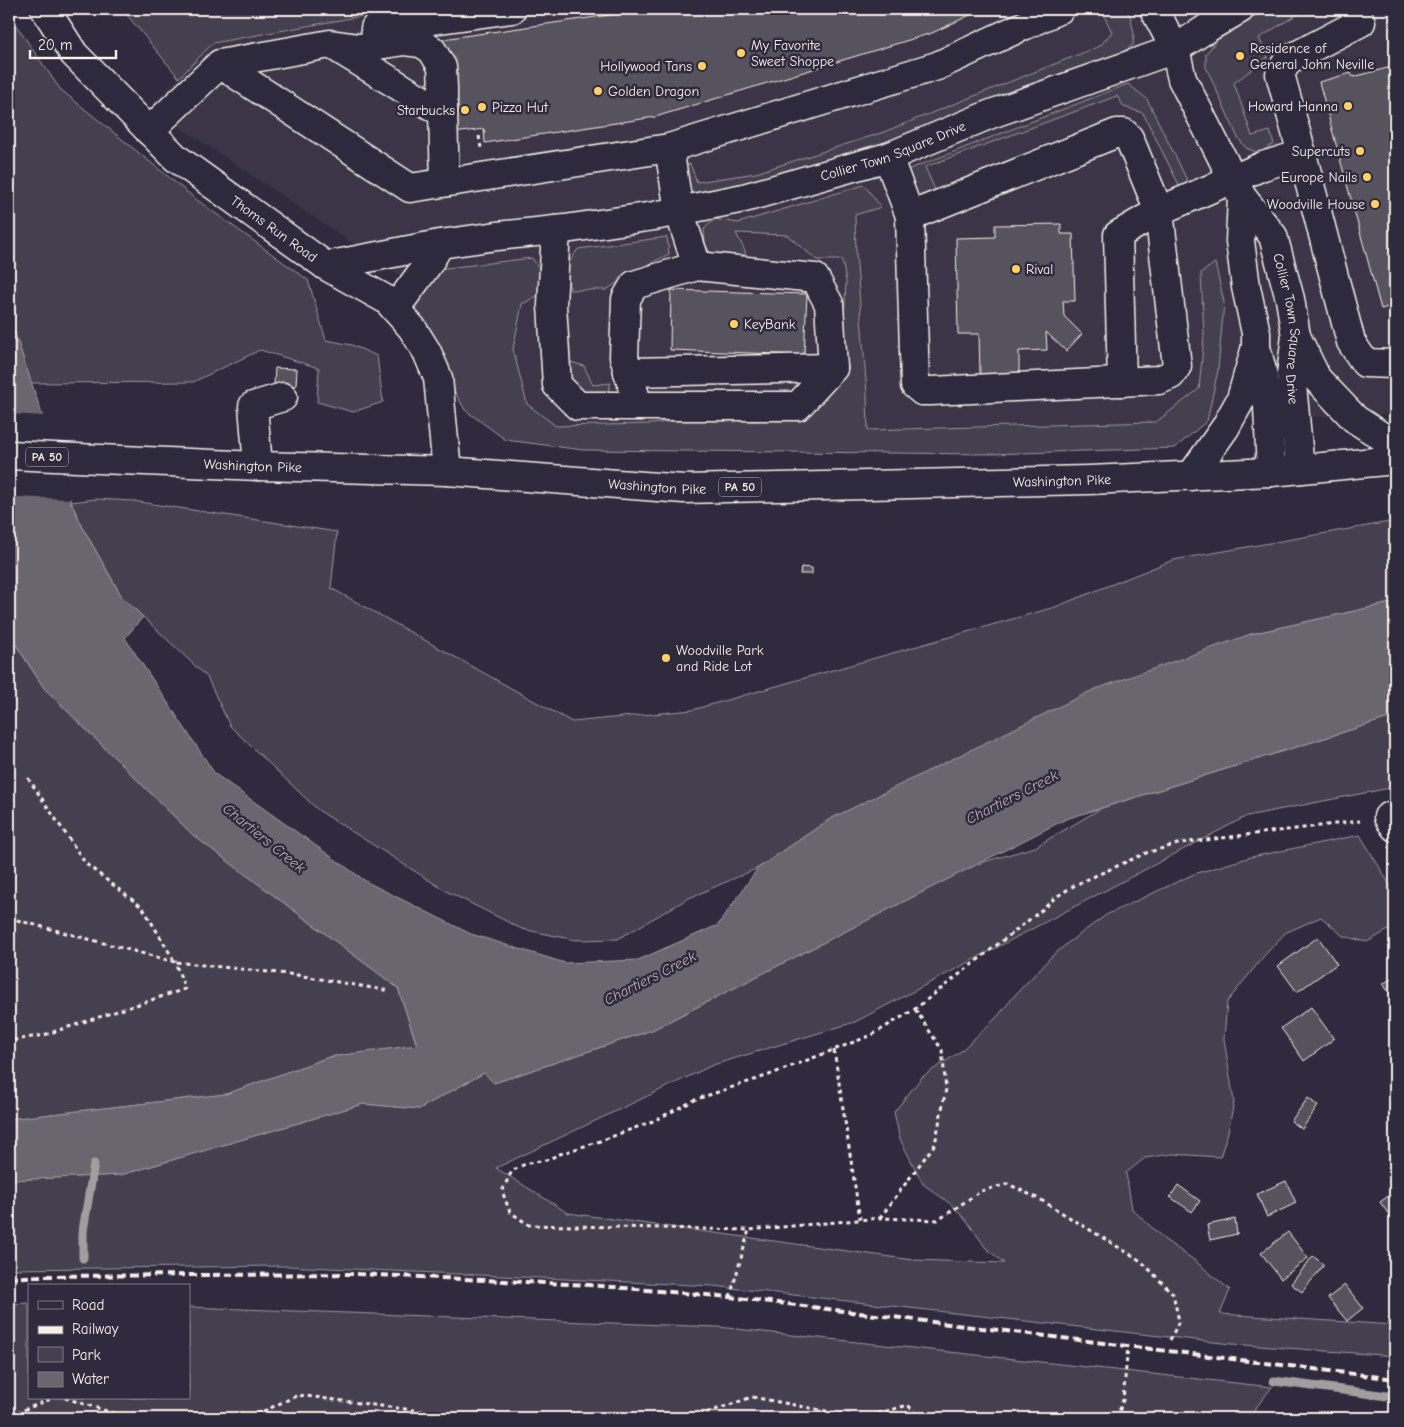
<svg xmlns="http://www.w3.org/2000/svg" width="1404" height="1427" font-family="'Comic Neue',sans-serif">
  <rect width="100%" height="100%" fill="#2f2a3d"/>
  <filter id="ink" filterUnits="userSpaceOnUse"><feTurbulence type="fractalNoise" baseFrequency=".02" numOctaves="2"/><feDisplacementMap in="SourceGraphic" scale="10" xChannelSelector="R" yChannelSelector="G"/><feConvolveMatrix kernelMatrix="1 2 1 2 8 2 1 2 1" color-interpolation-filters="sRGB"/></filter>
  <g filter="url(#ink)">
    <path fill="#3b3647" d="M401 9H1395V414L1207 421 513 439 425 292 150 107 213 43Z"/>
    <path fill="#454050" stroke="#9c989c" d="M122 9H401L213 43 179 78Z
      M1111 9H1123L1130 15 1134 34 1133 45 1115 57 954 118 815 169 696 198 683 192 681 165 690 164 697 182 756 173 881 133 1100 46 1112 32 1102 12Z
      M1267 9H1306L1259 38 1268 57 1234 83 1252 136 1270 131 1274 144 1259 153 1246 148 1238 138 1206 67V54L1219 37Z
      M9 15 60 89 197 200 308 280 326 340 352 345 377 356 383 402 353 412 317 402 319 368 260 350 193 382 31 383 9 315Z
      M1128 84 1147 99 1189 184 1181 189 1143 113 1124 107 1117 96 925 167 935 190 915 199 902 172Z
      M864 185 881 207 855 215 856 253 867 394 868 430 1156 422 1199 389 1204 336 1201 273 1215 263 1224 302 1218 370 1207 421 1175 448 991 454 583 450 506 440 465 410 441 368 414 304 438 269 532 258 543 274 541 294 522 304 513 349 527 404 556 426 652 424 693 418 755 421 799 417 836 387 843 339 846 281 842 260H817L787 235 736 233 746 253 736 259 711 254 705 244 704 229 715 219 738 223Z
      M667 237 669 254 634 272 606 290H570L566 267 578 249Z
      M571 362 584 366 593 385 611 383 607 394 580 395 567 377Z
      M96 499 133 501 337 532 331 588 572 722 692 710 1055 607 1173 560 1395 521V602L1251 634 830 819 758 868 687 899 618 939 575 940 522 929 446 891 318 810 230 726 207 677 122 597 83 528 71 502Z
      M9 634 44 688 194 836 398 988 417 1046 329 1057 226 1094 9 1119Z
      M1395 716V787L1247 816 855 1022 713 1065 496 1168 568 1213 913 1260 1004 1263 986 1248 969 1224 952 1205 923 1184 900 1139 894 1112 922 1077 961 1051 997 1017 1015 995 1051 957 1069 942 1106 915 1194 874 1251 857 1360 835 1395 893V925L1390 929 1367 942 1343 936 1321 917 1285 933 1263 957 1227 1002 1224 1039 1234 1102 1228 1132 1220 1157 1171 1154 1145 1158 1126 1173 1132 1209 1165 1240 1194 1260 1230 1290 1220 1314 1394 1325 1395 1328V1356L1231 1344 713 1286 286 1266 9 1269V1180L121 1175 363 1104 419 1109 484 1073 494 1083 652 1030 977 864 1035 847 1102 808Z
      M29 1303V1398H189V1307L718 1327 1272 1387 1248 1418H9V1304Z"/>
    <path fill="#6a6670" stroke="#a19ea0" d="M9 315 71 502 83 528 122 597 143 617 125 638 215 774 367 882 471 934 565 963 638 960 718 925 758 868 830 819 1093 690 1251 634 1395 602V716L1066 819 652 1030 494 1083 484 1073 419 1109 363 1104 121 1175 9 1180V1119L226 1094 329 1057 417 1045 398 988 194 836 44 688 9 634Z"/>
    <path fill="#2f2a3d" d="M9 414 45 416 73 499 9 497Z"/>
    <g fill="none" stroke-linecap="round" stroke-linejoin="round">
      <path stroke="#a19ea0" stroke-width="9" d="M83 1258V1231L94 1164
        M1274 1381 1395 1397"/>
    </g>
    <path fill="#56525f" stroke="#f4f1e8" d="M641 9H983L932 33 655 117 485 143 484 129 454 133 452 94 443 39 630 12Z
      M1395 66V305L1381 309 1319 82 1351 73 1353 77Z
      M1061 224V234H1073L1075 301H1063L1064 316 1082 334 1066 351 1046 332 1047 350 1019 351V373L980 374 979 334H958L956 238 995 237V225Z
      M671 290 807 294 804 355 670 350Z
      M275 368 297 369 296 386 274 385Z
      M801 567 812 568V574H800Z
      M1318 937 1337 964 1297 992 1278 966Z
      M1395 976V1001L1383 984Z
      M1311 1007 1334 1039 1304 1061 1281 1028Z
      M1308 1098 1318 1106 1302 1129 1291 1121Z
      M1286 1181 1296 1203 1267 1217 1257 1194Z
      M1178 1185 1200 1201 1192 1212 1170 1197Z
      M1391 1194 1395 1200V1223L1380 1202Z
      M1235 1219 1237 1234 1210 1240 1207 1225Z
      M1288 1232 1308 1258 1281 1279 1261 1253Z
      M1313 1256 1324 1265 1302 1292 1291 1284Z
      M1345 1285 1363 1308 1347 1321 1328 1298Z"/>
    <g fill="none" stroke-linecap="round" stroke-linejoin="round">
      <defs>
        <g id="minor">
          <path id="s1" d="M45 9 74 54 176 158 326 266 387 300 412 328 427 352 438 378 447 471"/>
          <path d="M1154 9 1175 49 1209 27 1240 9"/>
          <path d="M1354 9 1361 22 1288 60 1280 74 1302 154 1351 342 1365 363 1395 364"/>
          <path d="M375 28 512 9"/>
          <path d="M334 46 443 113 445 182"/>
          <path d="M220 64 330 44 359 48 404 41 421 43 432 50 442 67 443 88V113"/>
          <path d="M149 131 220 64 410 188 669 148 937 66 1060 9"/>
          <path d="M669 148 679 211 697 266"/>
          <path d="M888 157 910 216 915 385 922 391H931L1159 380 1171 375 1177 366 1159 211 1263 166 1302 154"/>
          <path d="M1242 197 1240 241 1246 287 1256 333V347L1262 371 1268 407 1271 472"/>
          <path d="M910 216 1117 133H1124L1129 138 1159 211 1118 235 1122 382"/>
          <path d="M556 230 552 305 557 385 578 406H798L833 368 829 304 815 278 697 266 634 285 626 299 624 357 638 406"/>
          <path id="s2" d="M326 266 440 244 497 236 565 229 654 216 744 198 888 157 991 114 1175 49 1182 79 1242 197 1273 236 1290 299 1296 336 1291 374 1300 469"/>
          <path d="M395 309 428 264 440 244"/>
          <path d="M628 372 833 368"/>
          <path d="M258 466 253 406 283 397"/>
          <path d="M1388 817 1395 827"/>
        </g>
        <g id="major">
          <path d="M1296 336 1317 379 1355 419 1395 445"/>
          <path id="s3" d="M9 455 258 466 447 471 684 489 1089 480 1271 472 1395 460"/>
          <path d="M1191 476 1225 428 1241 399 1256 347"/>
        </g>
      </defs>
      <use href="#minor" stroke="#f4f1e8" stroke-width="31"/>
      <use href="#major" stroke="#f4f1e8" stroke-width="31"/>
      <path stroke="#f4f1e8" stroke-width="3" stroke-dasharray="4 4" stroke-linecap="butt" d="M479 136 481 148
        M28 778 86 864 143 908 175 962 297 975 390 991
        M9 918 175 962 185 989 44 1035 9 1041
        M834 1050 860 1219
        M880 1218 935 1144 946 1089 942 1050 915 1009
        M730 1297 749 1230
        M1170 1340 1179 1321 1173 1294 1141 1261 1041 1200 1008 1184 981 1191 938 1220 880 1218 749 1230 529 1225 510 1212 502 1191 512 1171 525 1164 546 1160 560 1154 603 1140 653 1121 697 1099 769 1075 872 1035 915 1009 1043 909 1056 897 1075 885 1146 853 1181 843 1360 821
        M65 1398 129 1418
        M9 1416 53 1398
        M249 1418 298 1395 473 1418
        M692 1418 752 1397 863 1418 908 1405 919 1418
        M1117 1418 1123 1400 1128 1346"/>
      <use href="#minor" stroke="#2f2a3d" stroke-width="28"/>
      <use href="#major" stroke="#2f2a3d" stroke-width="28"/>
      <path stroke="#f4f1e8" stroke-width="4" stroke-dasharray="8 4" stroke-linecap="butt" d="M9 1278 43 1276 357 1274 589 1285 730 1297 1395 1379"/>
    </g>
  </g>
  <g fill="#ffd166" stroke="#2f2a3d" stroke-width="2">
    <circle cx="741" cy="53" r="5"/>
    <circle cx="1240" cy="56" r="5"/>
    <circle cx="702" cy="66" r="5"/>
    <circle cx="598" cy="91" r="5"/>
    <circle cx="1348" cy="106" r="5"/>
    <circle cx="482" cy="107" r="5"/>
    <circle cx="465" cy="110" r="5"/>
    <circle cx="1360" cy="151" r="5"/>
    <circle cx="1367" cy="177" r="5"/>
    <circle cx="1375" cy="204" r="5"/>
    <circle cx="1016" cy="269" r="5"/>
    <circle cx="734" cy="324" r="5"/>
    <circle cx="666" cy="658" r="5"/>
  </g>
  <g text-anchor="middle" dominant-baseline="central" stroke-width="5" stroke-linejoin="round" paint-order="stroke">
    <g fill="#2f2a3d" stroke="#b9b5b5" stroke-width="1">
      <rect x="26" y="447.5" width="42" height="19" rx="4"/>
      <rect x="719" y="477.5" width="42" height="19" rx="4"/>
    </g>
    <g font-size="12" font-weight="bold" fill="#f4f1e8">
      <text x="47" y="457">PA 50</text>
      <text x="740" y="487">PA 50</text>
    </g>
    <g font-size="14" fill="#f4f1e8" stroke="#2f2a3d" text-anchor="start">
      <text x="751" y="45">My Favorite<tspan x="751" dy="16">Sweet Shoppe</tspan></text>
      <text x="1250" y="48">Residence of<tspan x="1250" dy="16">General John Neville</tspan></text>
      <text x="692" y="66" text-anchor="end">Hollywood Tans</text>
      <text x="608" y="91">Golden Dragon</text>
      <text x="1338" y="106" text-anchor="end">Howard Hanna</text>
      <text x="492" y="107">Pizza Hut</text>
      <text x="455" y="110" text-anchor="end">Starbucks</text>
      <text x="1350" y="151" text-anchor="end">Supercuts</text>
      <text x="1357" y="177" text-anchor="end">Europe Nails</text>
      <text x="1365" y="204" text-anchor="end">Woodville House</text>
      <text x="1026" y="269">Rival</text>
      <text x="744" y="324">KeyBank</text>
      <text x="676" y="650">Woodville Park<tspan x="676" dy="16">and Ride Lot</tspan></text>
    </g>
    <g font-size="14" fill="#f4f1e8" stroke="#2f2a3d">
      <text stroke="none"><textPath href="#s2" startOffset="580">Collier Town Square Drive</textPath></text>
      <text stroke="none"><textPath href="#s1" startOffset="320">Thoms Run Road</textPath></text>
      <text stroke="none"><textPath href="#s2" startOffset="1188">Collier Town Square Drive</textPath></text>
      <text stroke="none"><textPath href="#s3" startOffset="244">Washington Pike</textPath></text>
      <text stroke="none"><textPath href="#s3" startOffset="1054">Washington Pike</textPath></text>
      <text stroke="none"><textPath href="#s3" startOffset="649">Washington Pike</textPath></text>
    </g>
    <g font-size="15" font-style="italic" fill="#b6b2b2" stroke="#2f2a3d">
      <text transform="translate(1012 797) rotate(-27)">Chartiers Creek</text>
      <text transform="translate(264 838) rotate(39)">Chartiers Creek</text>
      <text transform="translate(650 978) rotate(-27)">Chartiers Creek</text>
    </g>
  </g>
  <rect width="1404" height="1427" fill="none" stroke="#2f2a3d" stroke-width="30"/>
  <rect x="15" y="15" width="1374" height="1397" fill="none" stroke="#f4f1e8" stroke-width="2" filter="url(#ink)"/>
  <rect x="28" y="1284" width="162" height="115" fill="#2f2a3d" stroke="#7e7a81"/>
  <rect x="38" y="1301" width="25" height="8" fill="#2f2a3d" stroke="#7e7a81"/>
  <text x="72" y="1310" font-size="15" fill="#f4f1e8">Road</text>
  <rect x="38" y="1326" width="25" height="8" fill="#f4f1e8" stroke="#7e7a81"/>
  <text x="72" y="1334" font-size="15" fill="#f4f1e8">Railway</text>
  <rect x="38" y="1347" width="25" height="15" fill="#454050" stroke="#7e7a81"/>
  <text x="72" y="1360" font-size="15" fill="#f4f1e8">Park</text>
  <rect x="38" y="1372" width="25" height="15" fill="#6a6670" stroke="#7e7a81"/>
  <text x="72" y="1384" font-size="15" fill="#f4f1e8">Water</text>
  <path d="M30 50v8h86v-8" fill="none" stroke="#f4f1e8" stroke-width="2.5"/>
  <text x="38" y="50" font-size="15" fill="#f4f1e8" stroke="#2f2a3d" stroke-width="4" paint-order="stroke">20 m</text>
</svg>
